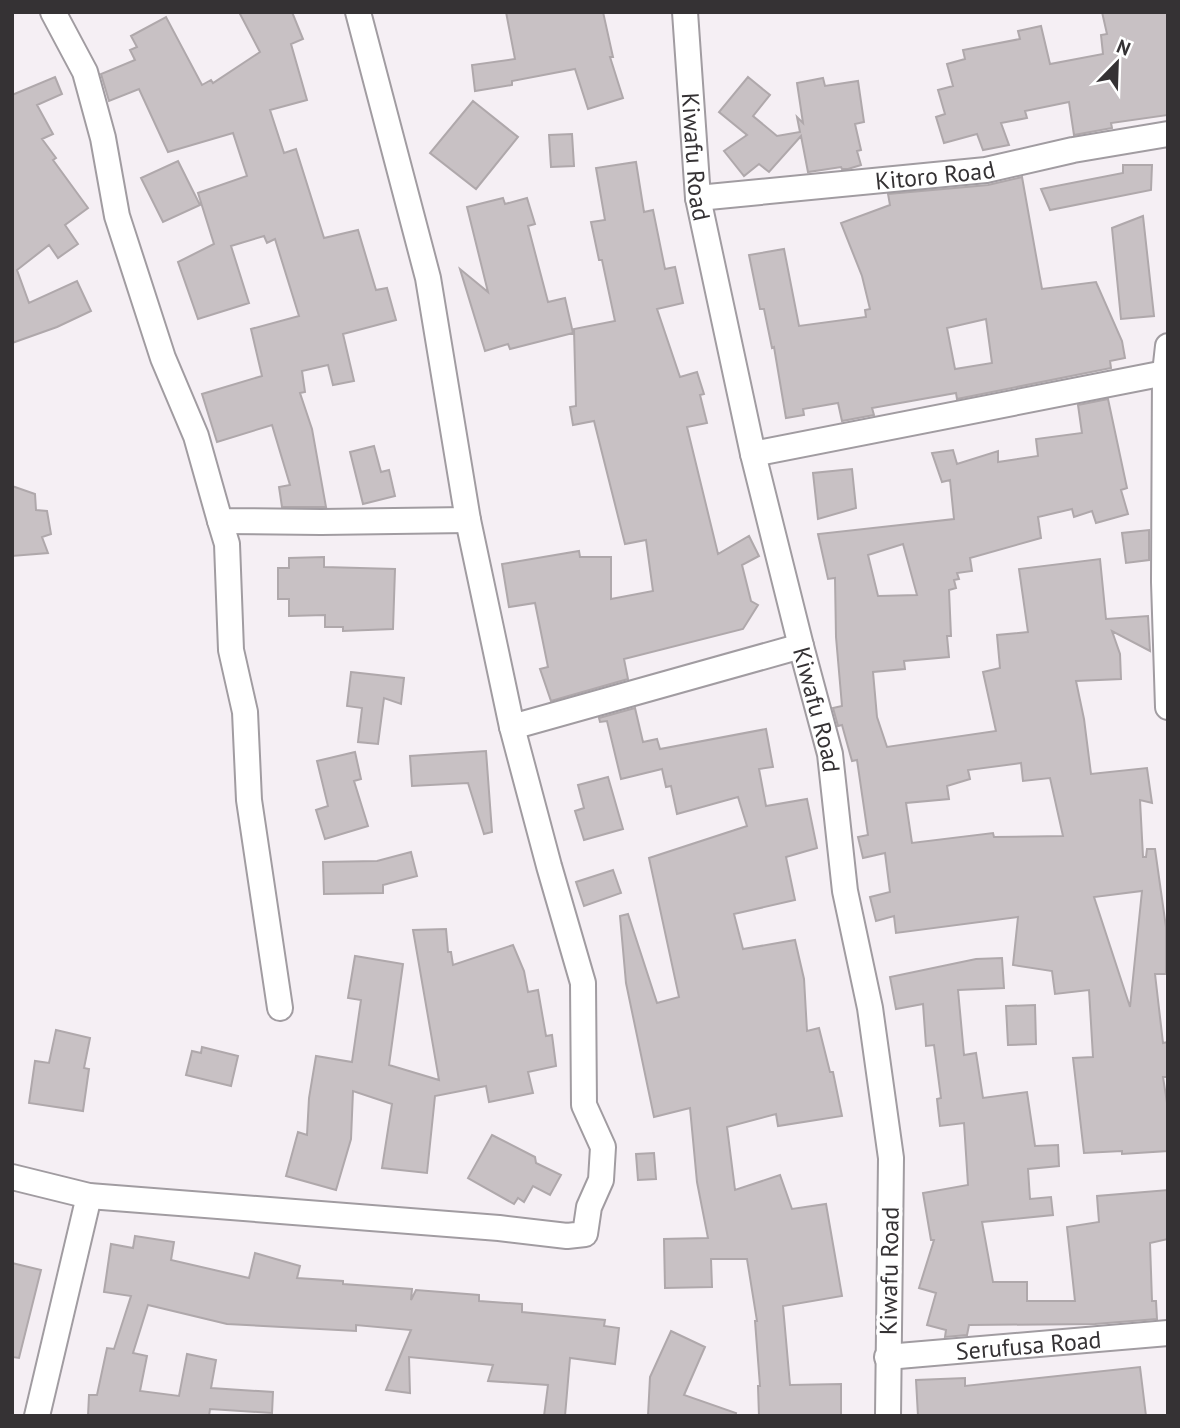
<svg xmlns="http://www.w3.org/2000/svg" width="1180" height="1428" font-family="'PT Sans',sans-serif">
  <rect width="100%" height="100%" fill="#f5eff4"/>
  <path fill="#c8c1c4" stroke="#afa8ab" stroke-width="2" fill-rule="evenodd" d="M239 12H292L303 39 291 44 307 100 270 110 284 153 296 149 324 238 358 230 376 290 387 288 396 320 343 334 354 381 333 385 328 365 302 371 305 392 300 393 312 429 326 507H282L279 487 290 485 272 425 217 442 202 394 262 376 251 329 299 316 275 239 267 243 264 236 231 246 249 303 198 319 178 262 214 244 198 193 247 176 233 133 168 152 139 89 109 101 101 74 135 60 130 50 137 47 131 36 166 17 202 85 211 80 213 83 260 52Z
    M506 12H603L613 57H610L623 98 588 109 575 69 512 81V85L475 91 472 65 515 59Z
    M1102 12H1168V115L1111 123 1112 128 1074 135 1069 102 1025 111 1027 118 1001 123 1009 145 983 150 977 134 944 143 936 117 945 114 938 90 953 86 947 64 965 59 963 50 1020 39 1018 31 1041 26 1050 64 1103 54 1101 35 1107 34Z
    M55 77 62 94 37 105 53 134 42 139 56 158 53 160 88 208 65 225 78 244 58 258 49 245 17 270 29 303 77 281 91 311 57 327 12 343V95Z
    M748 77 770 95 753 116 777 136 800 132 797 117 803 123 797 83 823 78 825 86 858 81 864 122 855 124 861 150 857 151 861 165 848 169H842L841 167 808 172 801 136 769 172 759 164 744 176 724 151 747 135 719 112Z
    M473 101 518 137 476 189 430 153Z
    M572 134 574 166 551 167 549 135Z
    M178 161 200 205 163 222 141 178Z
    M636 162 644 212 653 210 665 269 675 267 683 303 657 309 680 377 697 372 704 394 700 395 707 423 687 427 718 554 749 536 759 556 742 565 751 601 758 605 743 629 624 659 628 679 551 701 540 669 548 667 535 603 509 607 502 564 579 551 580 557H611V599L653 591 646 540 625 544 594 421 573 425 570 407 576 406 574 329 615 321 602 260H599L591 222 605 220 596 168Z
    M1123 165H1152L1151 190 1050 210 1041 189 1123 173Z
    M1022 177 1042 289 1096 282 1122 341 1125 358 1110 361 1111 368 957 399 956 393 872 408 874 415 842 421 838 403 803 409 804 415 786 418 774 347 772 348 764 309H760L749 255 784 249 799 326 866 317 865 310 870 309 862 276 841 223 890 205 888 194 988 185ZM986 319 992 363 955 369 947 328Z
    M503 198 505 204 527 198 535 224 528 226 548 302 565 298 573 333 510 349 508 344 485 351 460 269 488 292 467 207Z
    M1143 216 1154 316 1121 319 1112 228Z
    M1108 399 1127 488 1121 490 1128 514 1096 523 1092 511 1074 517 1072 509 1038 517 1041 538 970 558 972 571 957 573 959 579 954 580 956 588 949 590 951 636H947L949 657 904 661 905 669 873 672 877 717 887 747 996 731 983 672 1000 668 997 635 1028 632 1019 569 1100 559 1106 619 1148 616 1150 651 1112 631 1120 654 1121 679 1076 681 1084 719 1091 774 1147 768 1152 803 1140 800 1143 857H1146L1147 849H1155L1166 927V974H1155L1163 1043 1168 1042V1077H1163L1168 1109V1151L1122 1154V1151L1084 1153 1073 1058 1093 1057 1089 990 1055 994 1052 971 1013 965 1018 917 896 933 894 916 876 921 870 897 890 892 885 853 863 858 858 837 868 835 857 760 852 761 842 725 838 726 833 708 842 706 836 637 835 578 828 579 818 534 954 519 950 480 942 482 932 453 953 450 957 464 998 451V462L1038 456 1036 439 1082 433 1078 405ZM903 544 917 595 878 596 868 555ZM1021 763 1023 781 1050 778 1063 836 994 837 993 833 912 843 906 803 949 799 947 786 970 779 968 770ZM1142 891 1130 1007 1094 897Z
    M374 446 381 472 389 470 395 496 363 504 350 452Z
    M852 469 856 508 818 519 813 473Z
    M12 486 35 494 36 510 47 511 51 534 42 537 48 553 12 556Z
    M1149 530V560L1126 563 1122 533Z
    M324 557V567L395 569 393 629 343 631V627H325V615L289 616V599H278V568H289V558Z
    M351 672 404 678 401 704 384 698 378 744 358 742 362 708 347 706Z
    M635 708 643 742 657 739 660 749 766 729 773 767 759 769 766 806 807 799 817 848 786 857 795 900 734 914 743 949 795 940 804 979 807 1031 819 1028 830 1072H833L842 1116 778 1126 776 1114 727 1127 735 1190 780 1175 792 1209 826 1204 842 1296 783 1306 790 1385 841 1384V1416H759L758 1386H760L755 1321H757L747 1259H711L712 1287 665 1288 664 1239 708 1238 697 1182 690 1108 654 1117 626 983 620 916 628 914 657 1003 679 997 649 858 747 826 738 797 677 814 671 786 666 787 662 769 621 779 607 721 600 722 599 718Z
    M486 751 492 832 484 834 468 783 412 786 410 756Z
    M355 752 361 779 354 781 368 826 325 839 316 810 328 806 317 761Z
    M608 777 623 829 584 840 575 811 584 808 578 785Z
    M411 852 417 876 383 885V893L324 894 323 862 377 861Z
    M613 870 621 893 584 906 576 882Z
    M446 929 448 952H451L453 965 513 945 524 971 528 992 538 990 546 1036 552 1035 556 1066 528 1072 533 1093 489 1102 486 1086 435 1096 427 1173 382 1168 392 1104 353 1091 351 1139 336 1190 286 1176 298 1132 307 1135 309 1098 316 1056 352 1062 361 1000 348 998 355 956 403 964 389 1065 439 1080 413 930Z
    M1002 958 1004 988 958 990 964 1055 976 1053 983 1098 1027 1092 1035 1146 1058 1145 1059 1166 1028 1169 1030 1199 1051 1197 1053 1215 982 1222 993 1282H1027V1301H1075L1067 1227 1099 1222 1097 1196 1168 1190V1239L1150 1243 1152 1301H1156L1157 1319 1095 1324 969 1325 967 1335 945 1337 946 1330 927 1325 936 1293 919 1288 934 1240H931L923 1193 968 1185 964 1123 940 1126 937 1099 941 1098 934 1045 926 1046 923 1004 896 1009 890 977 976 959Z
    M1035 1005 1036 1044 1008 1045 1006 1006Z
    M56 1030 90 1038 84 1068 89 1069 83 1111 29 1103 35 1061 49 1063Z
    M202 1047 238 1056 231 1086 186 1075 192 1051 201 1053Z
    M492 1135 535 1157 536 1163 561 1175 550 1195 533 1186 524 1202 518 1198 514 1204 468 1178Z
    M654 1153 656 1179 638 1180 636 1154Z
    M135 1236 174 1242 171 1260 249 1278 255 1253 300 1266 297 1278 343 1281V1284L412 1289 411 1300 416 1290 479 1295V1301L522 1304V1312L605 1320 604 1326 619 1328 615 1364 570 1358 565 1416H544L548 1385 488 1381 493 1365 409 1357 410 1393 386 1390 411 1330 356 1325V1331L227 1324 148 1305 133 1353 147 1356 140 1391 179 1396 187 1354 216 1360 211 1388 273 1392 272 1413 210 1409 209 1416H88L89 1395H97L107 1348 114 1349 131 1296 104 1292 111 1244 133 1248Z
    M12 1263 41 1270 19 1358 12 1357Z
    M671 1331 705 1347 684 1395 736 1413 735 1416H648L650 1377Z
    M1140 1367 1146 1416H918L916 1380 965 1378V1386Z"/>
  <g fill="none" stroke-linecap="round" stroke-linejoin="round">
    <defs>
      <g id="street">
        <path d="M53 12 85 72 103 138 117 216 163 358 196 436 220 521 321 522 468 520"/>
        <path id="s1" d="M685 12 698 198 753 454 801 646 830 754 845 891 870 1008 891 1158 888 1416"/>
        <path id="s2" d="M698 198 986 170 1073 150 1168 134"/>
        <path d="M1168 346 1165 373 1164 582 1168 707"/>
        <path d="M753 454 1165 373"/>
        <path d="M220 521 227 544 231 650 245 712 249 800 280 1008"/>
        <path d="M512 727 801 646"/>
        <path d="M12 1177 89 1196 499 1228 567 1236 585 1234 589 1207 601 1180 603 1147 584 1105 583 983 549 866 512 727 468 520 428 278 358 12"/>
        <path id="s3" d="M887 1357 1168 1333"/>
        <path d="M37 1416 89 1196"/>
      </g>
    </defs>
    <use href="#street" stroke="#a19ca1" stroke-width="28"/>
    <use href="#street" stroke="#fff" stroke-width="24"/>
  </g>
  <g text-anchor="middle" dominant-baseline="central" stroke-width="7" stroke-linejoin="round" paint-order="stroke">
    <g font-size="24" fill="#353234" stroke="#fff">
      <text stroke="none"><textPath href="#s1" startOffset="145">Kiwafu Road</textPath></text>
      <text stroke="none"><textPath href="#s2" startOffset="238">Kitoro Road</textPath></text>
      <text stroke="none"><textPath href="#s1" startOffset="712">Kiwafu Road</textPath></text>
      <text transform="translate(889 1271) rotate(-89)">Kiwafu Road</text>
      <text stroke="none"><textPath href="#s3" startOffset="142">Serufusa Road</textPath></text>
    </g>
  </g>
  <rect width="1180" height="1428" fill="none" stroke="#353234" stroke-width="28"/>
  <g transform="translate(1117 63) rotate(23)" stroke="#ffffff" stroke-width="5" paint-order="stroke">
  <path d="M0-5L12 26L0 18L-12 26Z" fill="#353234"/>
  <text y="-10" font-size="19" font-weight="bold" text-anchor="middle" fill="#353234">N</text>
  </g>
</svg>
